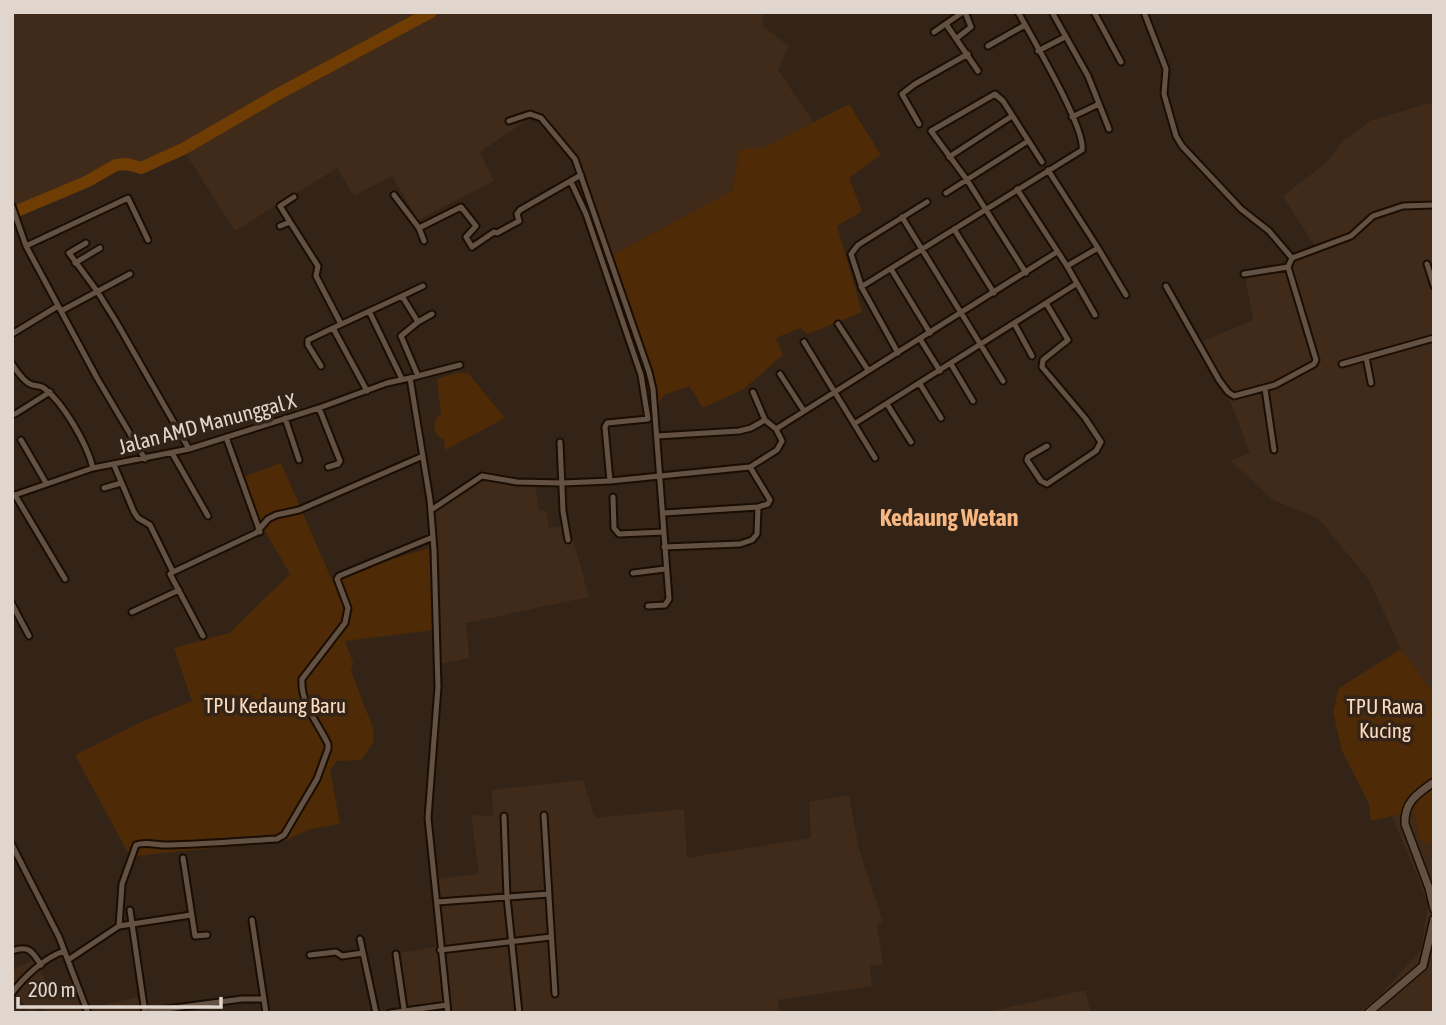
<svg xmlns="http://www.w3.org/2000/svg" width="1446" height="1025" font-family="'Asap Condensed',sans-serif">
  <rect width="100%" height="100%" fill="#332417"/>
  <path fill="#402b1a" d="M12 12H762L764 27 789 46 778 70 814 123 762 149H739L732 191 605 259 574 164 533 116 480 152 494 181 418 220 392 176 354 196 337 168 235 231 184 151 141 170 120 162 12 212Z
    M1434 102V695L1401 649 1369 580 1318 518 1273 500 1231 461 1250 453 1230 401 1217 384 1196 344 1253 320 1245 276 1288 268 1296 261 1318 251 1283 196 1327 162 1343 141 1372 120Z
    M487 471 534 481 539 510 546 511 549 528 569 525 589 597 466 623 469 658 441 664 440 575 433 506Z
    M583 780 595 818 684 809 687 858 811 838 809 802 849 795 859 849 883 922 877 925 883 964 870 966 872 986 778 1000 780 1013H448L447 1003 406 1007 399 953 436 947 431 879 479 874 471 815 493 816 492 790Z
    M1414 811 1419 840 1434 845V1013H1358L1381 994 1421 950 1428 903 1392 816Z
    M35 958 51 994 79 980 89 1009 141 996 145 1013H46L42 1006 29 1013 12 982V971Z
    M1085 990 1091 1013H988V1012Z"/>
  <path fill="#4e2b06" d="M849 104 881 155 849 178 862 211 837 226 862 312 808 334 800 328 776 338 783 355 744 389 703 408 689 386 664 395 651 417 649 383 605 259 732 191 739 149H762Z
    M456 373H468L505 418 445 450 444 440C433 435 431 421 441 414L437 379Z
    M281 463 331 578 429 548 434 630 345 641 353 662 351 671 373 728 374 741 361 760 337 761 330 770 340 824 310 829 287 840 135 856 127 851 75 755 141 722 192 701 174 648 229 633 290 574 259 521 243 477Z
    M1401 649 1434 695V845L1419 840 1414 811 1371 821 1369 804 1342 751 1333 712 1339 688Z"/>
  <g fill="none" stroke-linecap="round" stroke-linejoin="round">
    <path stroke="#6f3d04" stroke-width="12" d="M12 213 86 182 116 165 127 164 141 168 183 149 280 93 431 12"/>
    <defs>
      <path id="minor" d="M1052 12 1088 76 1109 129
        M1094 12 1121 62
        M1144 12 1166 69 1164 94 1176 136 1182 146 1241 209 1269 231 1292 258
        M946 24 978 71
        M934 32 963 12
        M957 38 971 27 965 12
        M988 46 1025 25
        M1038 51 1065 37
        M1072 117 1099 104
        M509 121 530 114 541 118 575 159 649 372 653 389 669 599 665 605 648 606
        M919 124 902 94 915 84 968 54
        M949 157 1012 116
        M1048 170 1098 248 1126 295
        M571 182 586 214 641 375 648 419
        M1017 189 1067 266 1095 315
        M946 193 1028 141
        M394 195 419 228 424 241
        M12 206 26 246 97 378 145 459
        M902 217 1003 381
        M290 222 280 206 294 197
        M280 226 290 222 318 266 316 276 341 324
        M419 228 461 207 476 226 466 237 472 247 494 232 497 233 519 221 517 214 520 210 581 175
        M954 229 994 293
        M86 243 69 253 97 291 117 323 189 449
        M26 246 128 198 148 240
        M1292 258 1351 236 1373 216 1403 206 1434 205
        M75 263 100 248
        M1427 264 1434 286
        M1067 266 1098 248
        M891 269 930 333
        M1026 273 967 180 931 131 995 94 1003 101 1042 162
        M1244 274 1288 267
        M1166 286 1219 380 1228 392 1234 396 1275 385 1314 364 1316 360 1288 267 1292 258
        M861 287 1082 150C1086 128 1031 36 1018 12
        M1046 303 1068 340 1043 360 1042 367 1085 418 1101 442 1096 451 1047 484 1041 481 1027 460 1028 457 1047 446
        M61 311 130 274
        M369 311 402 379
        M418 322 402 296 423 286
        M1014 323 1032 356
        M838 324 868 370
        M12 334 58 306
        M920 339 940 371
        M804 342 875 458
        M898 353 862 288 851 254 858 245 927 202
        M1366 357 1371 383
        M12 364C17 371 22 380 30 384 36 387 40 384 45 389 64 404 87 444 93 468
        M951 364 973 401
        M1342 364 1434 338
        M321 366 308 345V340L333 328
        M780 374 804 411
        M418 376 401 336 418 322 432 314
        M920 384 941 418
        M1265 389 1274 450
        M367 391 333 328 402 296
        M887 404 911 442
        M319 408 340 461 338 464 328 467
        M15 414 50 392
        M285 418 299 460
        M854 424 1076 284
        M776 429 1057 252
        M657 436 739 431 751 428 765 420
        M226 437 260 532
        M21 440 46 483
        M560 442 563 511 568 540
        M172 453 208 516
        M114 465 134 512 138 518 150 525 173 572 170 574 203 636
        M610 481 605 427 607 423 648 419
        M104 488 121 483
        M15 495 65 579
        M12 496 93 468 189 449 319 408 387 383 410 378
        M613 497 614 528 619 534 664 532
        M431 510 482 476 517 482 563 483 610 481 750 467 777 450 782 441 776 429 765 420 753 392
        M664 513 758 507 768 504 770 500 750 467
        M664 547 740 544 752 540 757 534 758 507
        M173 572 256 533 268 519 276 515 299 510 423 456
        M633 573 665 569
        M12 604 29 636
        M132 612 179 590
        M544 815 555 994
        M504 816 507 897 519 1013
        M12 845 59 937 88 1013
        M183 858 195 936 207 935
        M437 902 549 894
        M130 910 145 1013
        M252 920 266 1013
        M119 926 122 884 136 845C147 841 158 846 169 845 205 844 241 841 277 839L284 835 317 779 328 749V744C318 723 300 703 302 679L345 623 348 608 337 579 339 576 433 537
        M360 939 376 1013
        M440 950 551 937
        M12 951C29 945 32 951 41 965
        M396 954 404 1009
        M310 955 336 952 342 956 363 953
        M68 960 119 926 191 915
        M12 993C24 977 44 958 64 951
        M144 1012 242 999H264
        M390 1013 447 1005
        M448 1013 428 818 438 687 434 550 430 500 410 378 460 365"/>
      <path id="tertiary" d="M1434 782C1417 794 1404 802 1405 824L1429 888 1434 909
        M1368 1013 1423 966 1434 919"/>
    </defs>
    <use href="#minor" stroke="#1a0d03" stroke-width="9"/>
    <use href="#tertiary" stroke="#1a0d03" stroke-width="10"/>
    <use href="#minor" stroke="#635143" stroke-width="5"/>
    <use href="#tertiary" stroke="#635143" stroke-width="7"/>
  </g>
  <g text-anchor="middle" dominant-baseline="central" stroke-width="7" stroke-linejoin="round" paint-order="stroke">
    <g font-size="21" fill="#e1d6ce" stroke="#332417">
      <text transform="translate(207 423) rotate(-15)">Jalan AMD Manunggal X</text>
    </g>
    <g font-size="21" fill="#fbdbc1" stroke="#332417">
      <text x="275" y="705">TPU Kedaung Baru</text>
      <text x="1385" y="706">TPU Rawa<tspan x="1385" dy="24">Kucing</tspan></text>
    </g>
    <g font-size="24" font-weight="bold" fill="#f6b782" stroke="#332417">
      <text x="949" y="517">Kedaung Wetan</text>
    </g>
  </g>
  <rect width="1446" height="1025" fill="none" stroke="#e1d6ce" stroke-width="28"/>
  <path d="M18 997v10h203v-10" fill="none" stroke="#e1d6ce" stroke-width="3.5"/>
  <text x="28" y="997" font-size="21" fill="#e1d6ce" stroke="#332417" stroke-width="5" paint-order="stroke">200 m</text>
</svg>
